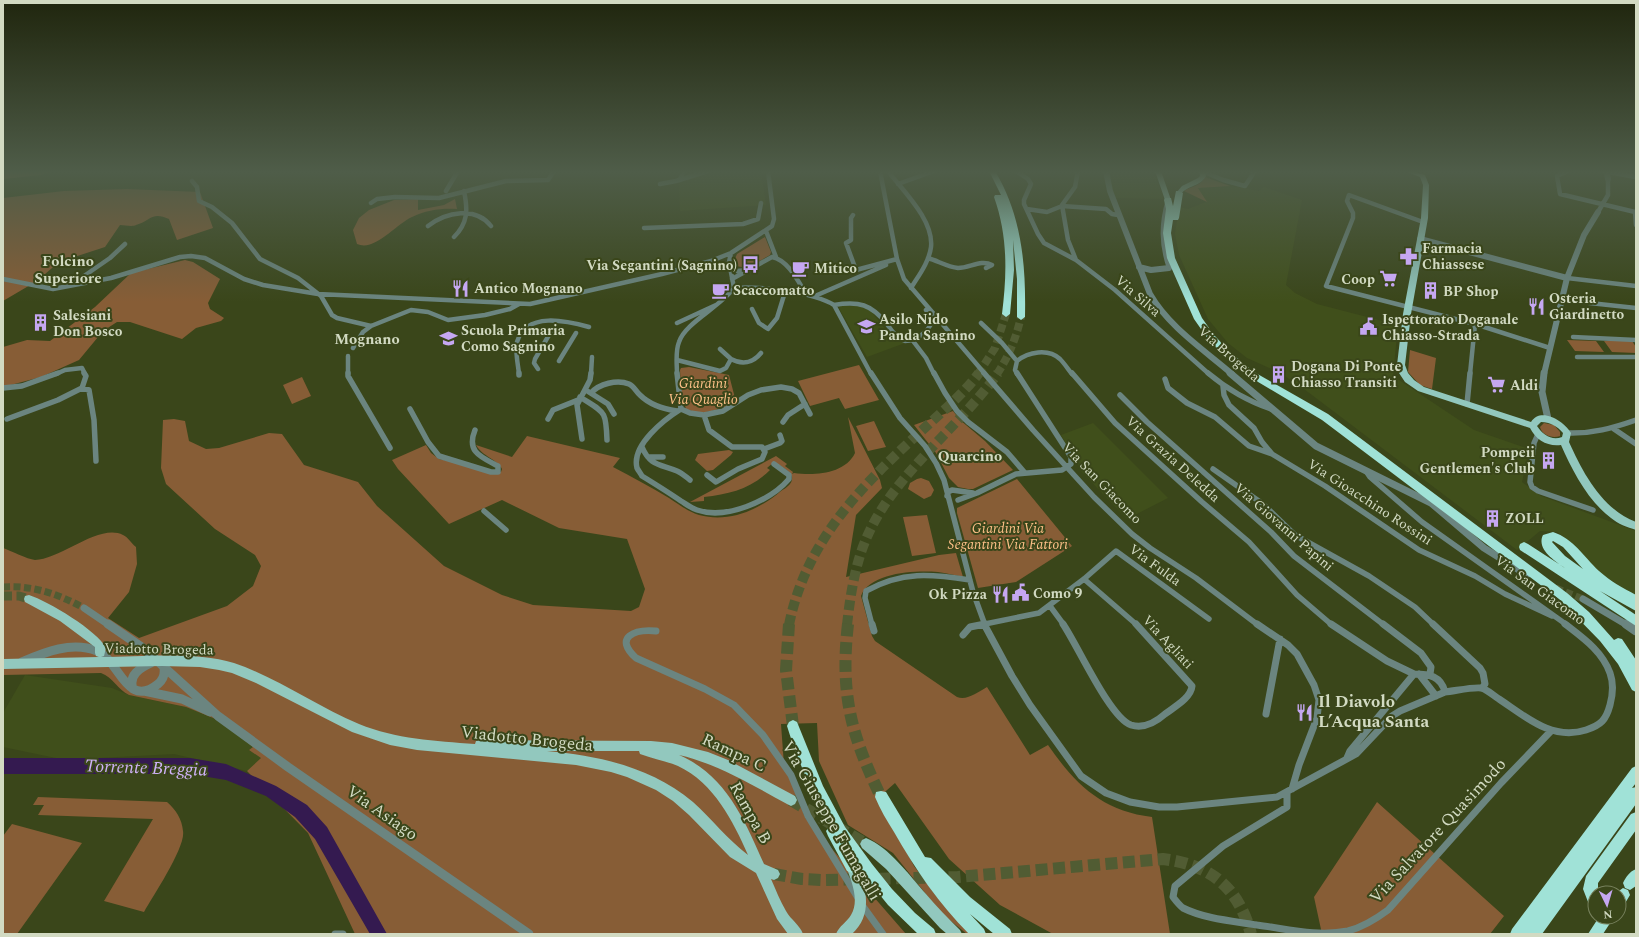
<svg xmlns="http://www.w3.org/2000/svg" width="1639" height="937" font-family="Spectral,serif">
  <rect width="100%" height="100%" fill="#3a461a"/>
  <path fill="#404f1b" d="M720 171H761L766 205 680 211 679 182 683 179Z
    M1109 174 1155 176 1163 195V199L1114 198Z
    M1230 186 1259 191 1264 187 1302 200 1286 285 1295 293 1317 304 1398 325 1393 376 1474 430 1529 449 1522 482 1541 496 1636 531V596L1596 571 1569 541 1557 532 1540 531 1517 550 1300 386 1280 373 1247 358 1228 343 1208 319 1179 255 1175 234 1179 207 1188 209 1206 202 1197 188Z
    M841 306H858L870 310 891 336 905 343 867 357 840 310 839 307Z
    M1093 423 1168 498 1127 519 1079 469 1077 462 1061 435Z
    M25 675 112 688 129 695 186 707 218 720 254 747 249 750 262 758 247 771 174 754 80 759 56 758 3 747V713Z"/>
  <path fill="#875d36" d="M3 171H52L41 175 3 179Z
    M1205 177 1230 186 1198 188 1207 202 1184 191C1192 186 1201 186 1205 177Z
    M127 189 200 192 213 228 177 240 169 219C152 211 150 221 136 225 132 227 125 225 120 225L105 247 59 262 37 281 3 301V198L64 191Z
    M418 199V210L444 205 455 199 457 209C442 208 426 210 412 217 396 224 375 252 357 244L353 230 359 218 369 210 394 200Z
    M765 237 771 252 770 255 754 264 744 266 742 267 736 266 734 261 737 254Z
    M185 260 193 262 220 279 208 303 210 309 224 318 221 321 196 328 182 339 130 322H117L103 331 79 360 41 377 3 387V347L27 340 50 341 95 307 131 273Z
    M1567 340 1596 341 1604 352 1575 351Z
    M1604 341H1632L1636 347V353L1612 352Z
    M1410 350 1436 358 1432 389 1420 385 1408 372Z
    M859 365 879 400 845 409 839 398 810 406 798 381Z
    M689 367 729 375 736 402C720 409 703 417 686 409L681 391 680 370 681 368Z
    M302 377 311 396 292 404 283 385Z
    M953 411 960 420 985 441 1013 470 973 489H968L958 487 949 478 936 453 914 425Z
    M848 417 880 480 882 488 856 515 846 577 939 555 956 553 963 577C955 575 946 573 938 572 916 570 870 572 861 596L872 636 875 641 957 697C967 701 978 692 987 687L1030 755 1048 745C1075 784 1102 811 1152 817L1170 934H1053L1000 905 949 859 895 783 878 798 914 866 936 896 972 934H967L942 914 893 853 848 825 819 761 817 723 781 724 784 765 806 819 906 934H355L308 833 247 771 261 758 249 750 253 747 218 720 186 707 129 695C118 690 113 677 101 673L3 675V548C11 551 27 559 35 560 60 560 99 523 123 535 128 537 132 544 136 547L137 564 129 592 108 618 139 638 227 606 253 586 261 566 255 555 215 529 166 484 161 468 163 420 174 419 185 421 189 441 206 449 219 448 269 433 282 434 304 465 358 482 377 506 444 566 502 595 533 605 631 611 639 607 645 589 627 539 559 528 502 500 449 524 398 469 392 460 426 445 431 453 439 459 501 472 502 469C498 460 482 456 476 445L512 457 527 436 620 458 613 467C632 477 651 487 669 498 678 504 689 512 699 515 729 523 759 510 781 491 786 488 793 484 792 477 791 471 779 465 774 462L767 468 770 470C751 489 730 494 704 497V501L690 502 776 456 787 464 785 466 793 472 792 474 794 473C814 476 845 474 855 453Z
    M874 421 886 447 868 451 856 426Z
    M1544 423 1554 425 1560 432V436C1552 439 1542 435 1540 427Z
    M729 450 733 452 731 455 713 470 707 471 695 460 698 454Z
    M921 478 929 481 934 490 931 496 924 499 908 489 910 483 917 479Z
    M1017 479 1072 546 1016 582 978 588 957 513V508Z
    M927 515 936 553 912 556 903 517Z
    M38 797 167 802C176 810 182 819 183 831 186 847 153 896 144 912L104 901 153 819 38 815 44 805H33Z
    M1377 802 1504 916 1490 934H1322L1314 897Z
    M12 824 82 843 17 934H3V836Z"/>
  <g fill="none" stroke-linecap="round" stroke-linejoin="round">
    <path fill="#341a50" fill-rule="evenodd" d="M3 758H190L226 764 276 786 307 805 327 827 387 934H370L315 839 295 817 266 796 226 780 190 774H3Z"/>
    <path stroke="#515c33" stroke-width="7" stroke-dasharray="7 3.5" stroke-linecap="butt" d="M3 587C33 585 58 594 84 608
      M1556 588 1583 599"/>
    <path stroke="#515c33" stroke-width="9" stroke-dasharray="9 4.5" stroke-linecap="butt" d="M3 596H19L29 599"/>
    <path stroke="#515c33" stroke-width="12" stroke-dasharray="12 5.5" stroke-linecap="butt" d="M791 800 866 844
      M774 874 802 879 822 880 958 877 1163 859C1211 865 1238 887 1251 934"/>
    <path stroke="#515c33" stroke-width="8" stroke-dasharray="8 4" stroke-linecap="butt" d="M978 374 995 348 1006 314
      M997 374C1009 356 1016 338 1021 317"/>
    <path stroke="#515c33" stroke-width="10" stroke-dasharray="10 5" stroke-linecap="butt" d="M789 625C805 544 858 489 917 435 938 415 962 396 979 373
      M847 625C850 597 855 565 866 539 894 473 957 430 998 373"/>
    <path stroke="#515c33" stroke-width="12" stroke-dasharray="12 6" stroke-linecap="butt" d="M789 624 786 670 793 726
      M848 624C840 694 851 735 881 797"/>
    <path stroke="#6b8580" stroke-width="4.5" d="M880 171 897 259 904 279 985 374
      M888 171C903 191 934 220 931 247 929 262 919 275 911 288
      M1016 171 1028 179 1031 184 1024 200V204L1038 234 1044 243 1076 260 1115 290 1209 374
      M1202 171 1223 180 1245 186 1255 171
      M1568 171 1557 176 1560 194 1635 212 1636 225
      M1602 171 1636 177
      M680 179 684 171
      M192 181 197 187 199 201 212 207 232 223 260 259 298 278 321 296 332 315 337 318 371 326 411 310 428 312 448 320 485 315 510 309 519 304
      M660 184 676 181 708 171
      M898 184 934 171
      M446 191 458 171
      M1168 200C1161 224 1161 244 1169 268
      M371 203 377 199 395 197 439 198 506 181 548 180 554 171
      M1027 209 1047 212 1062 206 1106 209 1112 214 1118 215
      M1598 212 1608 195V179
      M853 215 851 218V240L846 243 856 270 897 259
      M1423 222 1349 195 1347 201 1353 213V218L1326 286 1475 324 1550 348
      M428 226C446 212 476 206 491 226
      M644 228 743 224 758 219 761 203
      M766 231 776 257
      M454 237C468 223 468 210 464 191
      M928 258C938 261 948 267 958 268 970 268 981 259 992 265L986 268
      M1076 260 1068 240 1062 205 1075 187 1078 171
      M730 267 737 271 748 270
      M1567 278 1636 286
      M3 279 53 289 111 278 180 257 191 256 205 258 244 279 263 285 318 294 530 304 662 274 711 261 731 253 772 226 774 219 768 171
      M732 279 772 257C788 260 798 281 806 294
      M71 285 110 258 125 244
      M734 288C759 286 813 292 834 305L871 374
      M815 296 886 265
      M1562 300 1636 308
      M834 305C859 301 871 304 887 324 892 332 897 338 905 341 917 341 931 330 933 318L926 310
      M752 309 759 323 768 329 777 318 785 292
      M677 323 716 305
      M981 323 1002 343 1017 361
      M1573 337 1636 340
      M913 341 926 358 934 374
      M353 348 363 332 371 326
      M1577 357H1636
      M731 359C742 365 753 363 761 353
      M677 360 720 371 726 368 731 359 720 349
      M559 361 576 333
      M538 369 534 363 535 359 549 335 557 331
      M56 374 65 370 82 368 85 374
      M348 374V356
      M519 374C518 364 515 352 517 342 526 311 567 321 589 327
      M591 374 592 357
      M677 374C677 364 675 352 679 342 685 323 720 307 734 288L729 262 731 253
      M1017 374 1015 370 1017 361C1028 352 1048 348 1060 359 1064 363 1068 369 1072 374
      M1470 374 1475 324"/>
    <path stroke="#6b8580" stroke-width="5.5" d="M348 373V376L390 448
      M519 373V375
      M677 373 681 409C665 419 631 445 637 468 638 470 641 474 642 476 655 484 668 492 681 501 686 504 691 508 697 510 726 520 770 501 789 479V475L774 464
      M871 373 900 418 925 446 936 463 944 480 973 592 985 625
      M934 373 945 393 957 411 968 422 1007 452 1025 473
      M984 373 1033 430 1094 497 1132 534 1150 548 1196 578 1258 625
      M1072 373 1115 423 1202 502 1249 542 1297 595 1332 625
      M1208 373C1227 389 1247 401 1271 409
      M1165 379 1168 388 1187 403 1215 417 1249 446 1272 454
      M1223 386 1224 395 1229 405 1254 428 1262 442 1272 454 1325 486 1419 550 1475 576 1505 594 1552 616
      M3 388 22 386 58 373
      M82 388 89 390 94 420 96 461
      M589 392 608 404 614 414
      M591 393C599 384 617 379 629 384 634 386 636 392 640 395 650 405 663 409 677 411
      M1120 395 1147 422 1271 532 1294 556 1384 625
      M580 397C605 413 606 410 607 440
      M1467 404 1470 373
      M410 409 428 442 439 456 491 472H498V466C481 457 466 452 475 430
      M681 409 690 413 704 415
      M7 419 58 400 82 388 86 376 84 373
      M548 419 553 410 578 400
      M783 422 788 415 805 404
      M1614 429 1636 444
      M1567 433C1592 434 1613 428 1636 420
      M1538 434 1534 443 1530 482 1532 487 1538 491 1593 510
      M582 439 577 405 590 380 591 373
      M642 447C650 466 660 464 677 471 682 473 686 477 690 480
      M764 449 780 443 782 441 780 435
      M648 457H663
      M1213 469 1263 504 1295 535 1369 576 1415 607 1434 625
      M1366 471 1370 477 1422 522 1567 625
      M707 475 716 482 738 469 762 459 765 452 762 447H732L709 430 704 415 723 411 748 395 761 390 781 387 792 389 799 393 810 414
      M947 496 948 492 952 490 973 493
      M958 500 977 493 1016 474 1062 470 1071 464V457L1017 373
      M484 511 506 530
      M1084 579 1137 625
      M1050 606 1064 625
      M872 625 865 598 866 591C902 571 931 574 970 580
      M980 625 1039 613 1084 579 1116 551 1209 619"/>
    <path stroke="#6b8580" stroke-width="7" d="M872 624 874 631
      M984 624 1012 676 1030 705 1081 776 1106 793 1130 802 1159 807H1177L1277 797 1356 754 1392 716 1400 711 1445 692C1441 676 1429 674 1414 674
      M1063 624C1078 646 1110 718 1131 725 1144 729 1156 722 1165 714 1174 707 1191 698 1192 686L1136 624
      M1257 624 1288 645 1297 654 1314 685 1319 700 1317 718 1299 765 1292 789
      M1331 624 1387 661 1414 674
      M1383 624 1421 653 1431 667 1430 674
      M1433 624 1480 668 1483 673 1485 684 1482 688
      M656 631C635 629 613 637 636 658L705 689 734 705 763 735 791 775 808 816 858 898
      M963 635 970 627 985 624
      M1419 674 1436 696
      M1445 692C1455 691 1472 687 1481 688 1487 689 1494 696 1499 699 1526 717 1552 741 1586 730 1601 725 1606 720 1610 705 1613 694 1614 684 1610 673 1602 651 1583 638 1565 624
      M1266 714 1280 639
      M1347 758 1350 751 1414 674
      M1287 792V807L1223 846 1175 886 1173 897C1176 901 1179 905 1183 908 1205 919 1233 921 1257 925 1288 929 1317 937 1348 931 1363 927 1376 919 1388 910L1501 783 1551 731
      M862 905 883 934
      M335 934H343"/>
    <path stroke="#6b8580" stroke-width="6" d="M1106 171 1110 191 1150 294C1169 327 1203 349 1232 374
      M1607 173 1608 179
      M1420 239 1567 278
      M1139 267 1151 270 1169 268
      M1544 374 1567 278 1584 235 1598 212"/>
    <path stroke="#6b8580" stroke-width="7" d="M1230 373 1316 446 1431 503 1484 548 1527 575
      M1544 373 1542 392 1548 419
      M1583 599 1627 625
      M84 608 109 625"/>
    <path stroke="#6b8580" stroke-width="9" d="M108 624 143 648 218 716 288 767 529 934
      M1626 624 1636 631
      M22 662C45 652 72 641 97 651 119 659 126 710 158 684 163 680 165 675 164 668
      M133 689C128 675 140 668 151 663
      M144 691 182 699 210 712"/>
    <path fill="#92c8be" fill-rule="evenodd" d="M1155 171H1161L1171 200 1170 201H1166L1165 200Z
      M1199 171H1205L1206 176C1200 187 1188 185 1181 194H1177L1176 193 1182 186 1198 178 1200 176Z
      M1404 171H1412L1425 175 1429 185 1428 218 1411 314 1405 365 1408 373 1414 380 1424 387 1531 422C1541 406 1565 422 1571 433L1569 442C1583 473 1602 509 1636 522V530C1627 527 1618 524 1611 518 1588 501 1572 470 1561 445 1548 447 1536 440 1530 428L1418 391 1405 382 1399 373 1397 365 1403 314 1421 218 1423 185 1420 177ZM1541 422C1550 422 1557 426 1563 433L1562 437C1552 441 1543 435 1537 426Z
      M29 595C48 601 98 631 106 648L104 656 101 657C142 657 195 651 234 663 278 678 316 706 359 724 396 739 435 741 475 744L476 741 480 740 651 741 672 743 708 752 728 760 795 796 797 800 795 804 791 806 787 804C752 785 718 764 679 755 726 775 745 821 764 864L778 870 780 874 778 878 774 880 771 879C776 890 780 901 786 911 791 920 800 925 803 934H788L777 919 756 873 730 857 689 815 673 801 656 790 627 777 611 772 576 765 417 750 390 745 352 732 256 683 232 673 219 670 200 667 162 666 3 669V659L99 657 96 656 95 653V647L60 621 25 602 24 599 25 596ZM547 751H639L640 754C653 759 666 761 678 766 714 783 733 821 748 855 727 839 712 819 693 802 651 767 600 756 547 751Z
      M866 838C889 847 910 876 926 894 937 907 948 918 960 930L962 934H947L940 928 886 869 862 848 860 844 862 840Z
      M852 860 856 862C866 886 874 914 852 934H836C839 926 847 922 851 915 860 900 851 880 846 866L848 862Z"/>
    <path fill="#a0e2d7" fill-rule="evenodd" d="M989 171H995C1022 216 1026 265 1025 317L1021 320 1017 317V279L1013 240 1014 270 1010 314 1006 317 1002 314C1007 274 1008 236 994 197L995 195H1001Z
      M1176 191H1179L1183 193 1179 218 1178 220H1173L1171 233 1175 258 1202 318 1214 335 1229 351 1254 372 1328 414 1567 593 1589 612 1614 640 1618 638 1622 639 1636 660V692L1632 690 1618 664 1600 641 1559 599 1322 420 1248 376 1223 355 1208 339 1194 319 1167 258 1163 233 1166 209 1164 200 1165 198H1171L1173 206Z
      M1553 532C1574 539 1583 556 1599 571 1610 581 1623 588 1636 595V611L1600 591 1636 615V626L1520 550 1519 547 1520 544 1524 542 1528 544 1565 568C1555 561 1536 549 1543 535ZM1553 541 1563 547 1583 569 1565 556 1552 542Z
      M793 720 797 722 823 786 845 827 872 864 892 889 915 913 934 929 936 934H918L888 905 858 868 857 871 852 873 847 871 828 836 826 831 830 826C812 794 798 761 787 726L789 722Z
      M1636 766V783L1632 788 1636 787V804L1542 934H1510L1512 929 1632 768Z
      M881 791 886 792 925 857 931 858 970 897 1010 929 1012 934H994L970 914 984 929 986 934H969C939 904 915 869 894 832 887 821 880 809 875 797L876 792Z
      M1636 812V830L1598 883V893H1595V909L1590 907 1583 889 1586 876 1631 814Z
      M1636 869V886L1630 890 1625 888 1623 883C1626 877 1629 872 1636 869Z
      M1623 888 1628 890 1630 895 1624 905 1619 907V893H1616Z
      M1599 917H1614L1603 934H1588Z"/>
  </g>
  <linearGradient id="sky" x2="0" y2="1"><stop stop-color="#20260e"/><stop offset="0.57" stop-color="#4f5d49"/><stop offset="1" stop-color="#4f5d49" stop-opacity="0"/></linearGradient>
  <rect width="1639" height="302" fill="url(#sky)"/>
  <defs>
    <symbol id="pharmacy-bare" viewBox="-9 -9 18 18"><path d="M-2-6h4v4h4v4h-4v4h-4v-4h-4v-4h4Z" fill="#c5a7f1" stroke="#3a461a" stroke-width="2.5" paint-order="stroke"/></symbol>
    <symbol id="bus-bare" viewBox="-9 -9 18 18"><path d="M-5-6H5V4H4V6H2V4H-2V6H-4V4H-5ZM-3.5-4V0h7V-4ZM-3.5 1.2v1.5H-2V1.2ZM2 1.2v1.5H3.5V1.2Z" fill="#c5a7f1" stroke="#3a461a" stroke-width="2.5" paint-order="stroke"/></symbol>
    <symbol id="cafe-bare" viewBox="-9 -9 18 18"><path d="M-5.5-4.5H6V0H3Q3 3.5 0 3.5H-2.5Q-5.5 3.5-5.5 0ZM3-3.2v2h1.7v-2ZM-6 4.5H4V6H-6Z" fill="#c5a7f1" stroke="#3a461a" stroke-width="2.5" paint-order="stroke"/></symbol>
    <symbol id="supermarket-bare" viewBox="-9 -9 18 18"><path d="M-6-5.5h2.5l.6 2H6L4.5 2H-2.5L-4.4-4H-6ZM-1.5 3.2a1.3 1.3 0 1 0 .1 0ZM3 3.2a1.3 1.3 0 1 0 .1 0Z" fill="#c5a7f1" stroke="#3a461a" stroke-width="2.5" paint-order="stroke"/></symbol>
    <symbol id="restaurant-bare" viewBox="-9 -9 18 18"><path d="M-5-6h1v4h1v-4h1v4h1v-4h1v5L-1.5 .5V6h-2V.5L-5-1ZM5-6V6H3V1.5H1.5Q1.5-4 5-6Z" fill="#c5a7f1" stroke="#3a461a" stroke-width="2.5" paint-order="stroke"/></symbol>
    <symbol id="building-bare" viewBox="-9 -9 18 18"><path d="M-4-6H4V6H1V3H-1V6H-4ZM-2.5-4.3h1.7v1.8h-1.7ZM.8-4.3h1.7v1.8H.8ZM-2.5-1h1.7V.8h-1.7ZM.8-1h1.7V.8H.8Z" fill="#c5a7f1" stroke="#3a461a" stroke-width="2.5" paint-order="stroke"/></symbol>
    <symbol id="school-bare" viewBox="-9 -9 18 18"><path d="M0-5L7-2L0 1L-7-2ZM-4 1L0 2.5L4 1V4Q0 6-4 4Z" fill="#c5a7f1" stroke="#3a461a" stroke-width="2.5" paint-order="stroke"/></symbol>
    <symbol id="civic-bare" viewBox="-9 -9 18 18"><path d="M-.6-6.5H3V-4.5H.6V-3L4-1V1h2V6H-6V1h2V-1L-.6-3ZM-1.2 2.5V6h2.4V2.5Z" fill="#c5a7f1" stroke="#3a461a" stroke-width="2.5" paint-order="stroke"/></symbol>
  </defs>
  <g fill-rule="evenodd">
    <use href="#pharmacy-bare" x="1396" y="244" width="25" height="25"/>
    <use href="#bus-bare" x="738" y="252" width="25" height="25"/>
    <use href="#cafe-bare" x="788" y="256" width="25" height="25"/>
    <use href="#supermarket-bare" x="1376" y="266" width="25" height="25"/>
    <use href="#restaurant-bare" x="448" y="276" width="25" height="25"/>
    <use href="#cafe-bare" x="708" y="278" width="25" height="25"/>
    <use href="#building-bare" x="1418" y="278" width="25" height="25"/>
    <use href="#restaurant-bare" x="1524" y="294" width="25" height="25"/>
    <use href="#building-bare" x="28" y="310" width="25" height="25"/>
    <use href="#school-bare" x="854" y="314" width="25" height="25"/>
    <use href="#civic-bare" x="1356" y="314" width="25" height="25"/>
    <use href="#school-bare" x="436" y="326" width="25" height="25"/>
    <use href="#building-bare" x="1266" y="362" width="25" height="25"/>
    <use href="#supermarket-bare" x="1484" y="372" width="25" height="25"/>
    <use href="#building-bare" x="1536" y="448" width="25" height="25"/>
    <use href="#building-bare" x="1480" y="506" width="25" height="25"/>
    <use href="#civic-bare" x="1008" y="580" width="25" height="25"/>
    <use href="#restaurant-bare" x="988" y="582" width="25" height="25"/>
    <use href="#restaurant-bare" x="1292" y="700" width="25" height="25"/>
  </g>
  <g text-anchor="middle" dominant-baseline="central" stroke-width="4" stroke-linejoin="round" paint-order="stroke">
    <g font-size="14" font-weight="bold" fill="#d2dac2" stroke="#3a461a" text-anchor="start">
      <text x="1422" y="248">Farmacia<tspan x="1422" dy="16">Chiassese</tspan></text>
      <text x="737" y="265" text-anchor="end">Via Segantini (Sagnino)</text>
      <text x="814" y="268">Mitico</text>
      <text x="1375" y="279" text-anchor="end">Coop</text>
      <text x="474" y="288">Antico Mognano</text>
      <text x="733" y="290">Scaccomatto</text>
      <text x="1443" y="291">BP Shop</text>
      <text x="1549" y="298">Osteria<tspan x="1549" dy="16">Giardinetto</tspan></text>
      <text x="53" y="315">Salesiani<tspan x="53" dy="16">Don Bosco</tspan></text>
      <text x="879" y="319">Asilo Nido<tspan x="879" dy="16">Panda Sagnino</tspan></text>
      <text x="1382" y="319">Ispettorato Doganale<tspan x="1382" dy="16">Chiasso-Strada</tspan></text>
      <text x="461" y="330">Scuola Primaria<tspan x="461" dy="16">Como Sagnino</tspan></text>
      <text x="1291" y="366">Dogana Di Ponte<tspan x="1291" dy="16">Chiasso Transiti</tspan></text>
      <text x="1510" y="385">Aldi</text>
      <text x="1535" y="452" text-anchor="end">Pompeii<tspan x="1535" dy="16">Gentlemen's Club</tspan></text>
      <text x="1505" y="518">ZOLL</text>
      <text x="1033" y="593">Como 9</text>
      <text x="987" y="594" text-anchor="end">Ok Pizza</text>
    </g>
    <g font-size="14" fill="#d2dac2" stroke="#3a461a">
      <text transform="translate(1138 296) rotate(41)">Via Silva</text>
      <text transform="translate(1229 354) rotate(41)">Via Brogeda</text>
      <text transform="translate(1173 459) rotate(42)">Via Grazia Deledda</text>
      <text transform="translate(1102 483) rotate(46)">Via San Giacomo</text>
      <text transform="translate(1370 502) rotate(33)">Via Gioacchino Rossini</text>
      <text transform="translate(1284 527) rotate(41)">Via Giovanni Papini</text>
      <text transform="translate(1155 565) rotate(36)">Via Fulda</text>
      <text transform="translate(1540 590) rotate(36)">Via San Giacomo</text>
      <text transform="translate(1168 642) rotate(47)">Via Agliati</text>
      <text transform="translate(159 649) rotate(1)">Viadotto Brogeda</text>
    </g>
    <g font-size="14" font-style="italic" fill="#fec088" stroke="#3a461a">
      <text x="703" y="383">Giardini<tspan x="703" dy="16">Via Quaglio</tspan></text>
      <text x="1008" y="528">Giardini Via<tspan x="1008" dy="16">Segantini Via Fattori</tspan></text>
    </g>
    <g font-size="15" font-weight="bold" fill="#d2dac2" stroke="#3a461a">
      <text x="68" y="261">Folcino<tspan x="68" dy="17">Superiore</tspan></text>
      <text x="367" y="339">Mognano</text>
      <text x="970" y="456">Quarcino</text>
    </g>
    <g font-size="17" font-weight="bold" fill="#d2dac2" stroke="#3a461a" text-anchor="start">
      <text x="1318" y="702">Il Diavolo<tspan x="1318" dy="20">L’Acqua Santa</tspan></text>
    </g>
    <g font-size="17" fill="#d2dac2" stroke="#3a461a">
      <text transform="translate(527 739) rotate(6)">Viadotto Brogeda</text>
      <text transform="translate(734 753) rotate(25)">Rampa C</text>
      <text transform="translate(382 813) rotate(35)">Via Asiago</text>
      <text transform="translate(750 813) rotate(61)">Rampa B</text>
      <text transform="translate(831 821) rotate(60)">Via Giuseppe Fumagalli</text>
      <text transform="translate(1438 831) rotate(-47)">Via Salvatore Quasimodo</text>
    </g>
    <g font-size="18" font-style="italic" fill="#cfb2f8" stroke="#3a461a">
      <text transform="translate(146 768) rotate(2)">Torrente Breggia</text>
    </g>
  </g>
  <rect width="1639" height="937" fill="none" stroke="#d2dac2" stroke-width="8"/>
  <g transform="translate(1607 905) rotate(175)"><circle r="19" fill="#3a461a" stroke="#77815d"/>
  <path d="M0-3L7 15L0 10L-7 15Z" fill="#c5a7f1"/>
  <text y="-6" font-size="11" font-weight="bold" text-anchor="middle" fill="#d2dac2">N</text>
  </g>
</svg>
